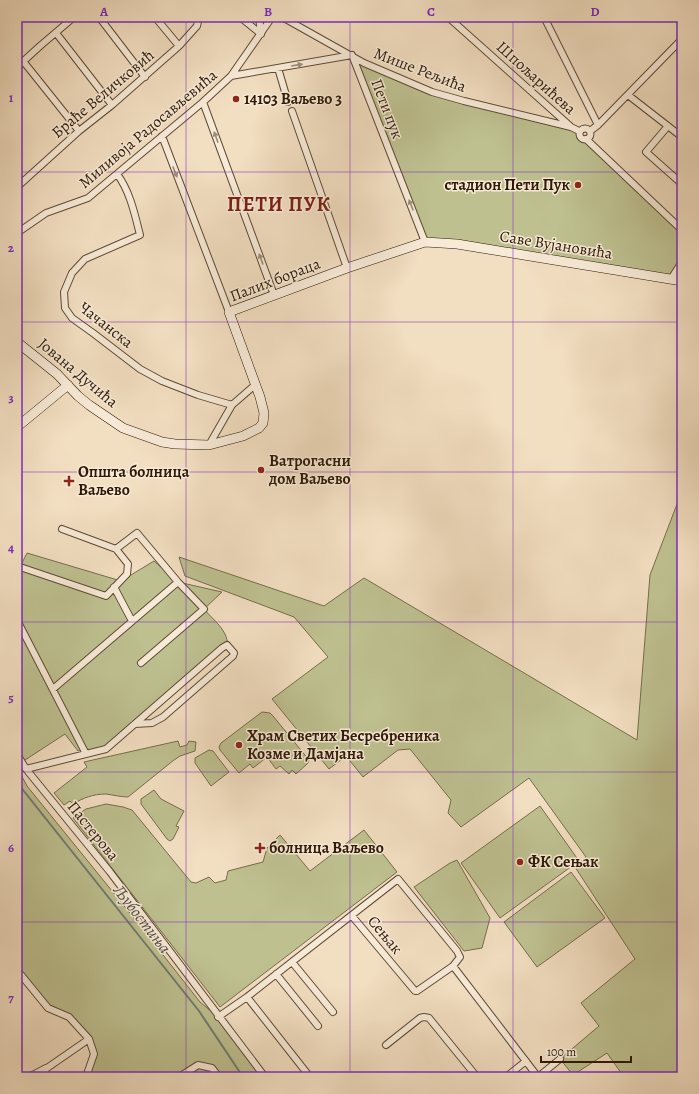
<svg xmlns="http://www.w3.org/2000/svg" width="699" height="1094" font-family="Alegreya,serif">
  <rect width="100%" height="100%" fill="#f2dec1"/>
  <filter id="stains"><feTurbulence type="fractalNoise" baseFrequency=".005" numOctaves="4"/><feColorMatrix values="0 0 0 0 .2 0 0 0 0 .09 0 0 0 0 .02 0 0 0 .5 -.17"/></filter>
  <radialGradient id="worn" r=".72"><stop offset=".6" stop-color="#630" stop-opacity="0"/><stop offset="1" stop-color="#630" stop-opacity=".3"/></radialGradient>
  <path fill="#bec090" stroke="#766c4b" d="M352 55 432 92 579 131C578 135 580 139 584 140L682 230V262L671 279 425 242Z
    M682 491V1076L680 1077H624L607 1053 573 1075 560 1059 599 1026 581 1003 635 959 575 867 586 857 529 778 461 827 448 813 451 800 410 749 398 750 363 777 346 756 329 769 272 699 328 657 294 617 185 576 179 557 324 606 364 578 637 740 650 575Z
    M27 553 121 581 154 561 178 582 222 592 204 609C212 619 229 631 227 645L106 749 78 751 65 734 22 762 17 754V569L20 567Z
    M262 712 270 713 273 716 309 760 308 763 296 774 292 770 289 774 280 766 276 769 267 757 253 768 250 764 239 773 220 750 219 747 221 743Z
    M178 741 180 747 187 745 189 741 196 742 195 751 180 756 174 760 128 797C121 797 114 795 106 794 93 794 83 798 73 804L70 801 64 805 54 793 87 767 84 762Z
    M209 750 213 751 229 772 211 786 195 763V758Z
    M17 767 27 786 138 923 200 1002 218 1017 265 1077H86L94 1054 89 1039 69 1017 48 1008 17 970Z
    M154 790 161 799 184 811 176 826 179 827 173 839 170 841 167 839 141 804V799Z
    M106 804 123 807 132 810 191 882 196 883 209 877 215 883 226 880 228 871 263 862 267 848 280 835 310 871 364 830 397 872 220 1007 73 818 86 809Z
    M540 806 579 861 500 918 461 863Z
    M457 860 490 918 482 948 464 951 414 887 450 863Z
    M571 872 605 918 537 967 504 922Z"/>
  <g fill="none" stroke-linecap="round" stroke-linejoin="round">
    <path stroke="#707a70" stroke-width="2" d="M17 780 23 790 199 1011 243 1077"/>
    <defs>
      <path id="street" d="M99 17 145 77
        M155 17 179 46
        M240 17 261 34
        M259 17 261 34
        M282 17 364 63 432 92 464 101 571 127 579 131
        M448 17 570 126
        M493 17 494 18
        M544 17 598 125
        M56 33 112 105
        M352 55 425 242
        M23 61 79 131
        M17 67 40 46 74 17
        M278 68 288 102
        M231 76 352 55
        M628 95 682 137
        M203 102 274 295
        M292 111 347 268
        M668 126 646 152 682 184
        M579.5 134a5.5 5.5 0 1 1 11 0a5.5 5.5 0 1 1-11 0Z
        M590 131 598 125 682 39
        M162 136 229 312
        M586 139 682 230
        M117 174C130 191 135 215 140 235L85 259 72 273 64 292 65 308 72 318 93 333 140 369 162 381 198 395 232 405
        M17 187 79 131 112 105 179 46 197 26 199 17
        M17 233 46 213 88 198 203 102 231 76 272 17
        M671 279 682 262
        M209 445 232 405 255 385
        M62 529 116 549
        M17 569 20 567 106 596 127 574 128 564 116 549 137 533 178 582 204 609 141 663
        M114 587 132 621
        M17 620 86 754
        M53 689 178 582
        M17 754 26 769 110 872 265 1077
        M26 769 106 749 222 648 227 645 234 653 233 656 163 717 152 723 135 724
        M292 962 333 1012
        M453 966 538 1077
        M17 970 48 1008 69 1017 89 1039 94 1054 86 1077
        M276 974 318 1026
        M247 997 310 1077
        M218 1017 247 997 398 879 457 951 460 957 453 966 417 991H415L352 916
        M386 1045 420 1018 424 1017 429 1018 477 1077
        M29 1077 46 1068
        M39 1077 47 1068 89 1039
        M179 1077 198 1065 212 1068 219 1077
        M506 1077 526 1061
        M538 1077 560 1059"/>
      <path id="secondary" d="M17 342 57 374 78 396 89 405 123 428 162 442 175 444 209 445 243 436 259 428 263 423 264 413 260 397 229 312 347 268 425 242 457 244 682 281
        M17 427 68 385"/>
    </defs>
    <use href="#street" stroke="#5f4a35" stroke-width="8"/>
    <use href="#secondary" stroke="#2e1906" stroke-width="10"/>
    <use href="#street" stroke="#f7ead7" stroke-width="6"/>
    <use href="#secondary" stroke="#f7ead7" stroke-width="9"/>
  </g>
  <defs><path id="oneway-solid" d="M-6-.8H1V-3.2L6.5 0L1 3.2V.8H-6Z"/></defs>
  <g fill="#9d8c79">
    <use href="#oneway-solid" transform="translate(297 65) rotate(-9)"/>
    <use href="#oneway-solid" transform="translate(216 137) rotate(-110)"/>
    <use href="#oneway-solid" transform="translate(175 172) rotate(69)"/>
    <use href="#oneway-solid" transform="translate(411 205) rotate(-112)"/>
    <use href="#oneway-solid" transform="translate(261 259) rotate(-110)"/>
  </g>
  <path fill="none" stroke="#7b2cbf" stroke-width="1" stroke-opacity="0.55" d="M186 17V1077M350 17V1077M513 17V1077M17 172H682M17 322H682M17 472H682M17 622H682M17 772H682M17 922H682"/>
  <g fill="#8f2418" stroke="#f7ead7" stroke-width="1.5">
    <circle cx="236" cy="99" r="4"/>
    <circle cx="578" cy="185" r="4"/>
    <circle cx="261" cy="470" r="4"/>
    <path d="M67 475h4v4h4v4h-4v4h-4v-4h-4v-4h4z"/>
    <circle cx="239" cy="745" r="4"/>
    <path d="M258 842h4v4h4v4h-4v4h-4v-4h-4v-4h4z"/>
    <circle cx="520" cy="862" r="4"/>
  </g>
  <g text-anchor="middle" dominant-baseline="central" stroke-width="3" stroke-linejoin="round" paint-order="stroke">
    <g font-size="16" fill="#2e1906" stroke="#f7ead7">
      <text transform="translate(420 70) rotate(21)">Мише Рељића</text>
      <text transform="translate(536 78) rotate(42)">Шпољарићева</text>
      <text transform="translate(103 94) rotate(-40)">Браће Величковић</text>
      <text transform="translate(387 109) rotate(69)">Пети пук</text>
      <text transform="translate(148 129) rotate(-40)">Миливоја Радосављевића</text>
      <text transform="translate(556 245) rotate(9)">Саве Вујановића</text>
      <text transform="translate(275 280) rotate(-21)">Палих бораца</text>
      <text transform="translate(106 325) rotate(38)">Чачанска</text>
      <text transform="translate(78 373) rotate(40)">Јована Дучића</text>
      <text transform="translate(93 831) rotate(51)">Пастерова</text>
      <text transform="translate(385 935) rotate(50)">Сењак</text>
    </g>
    <g font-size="16" font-weight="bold" fill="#2e1906" stroke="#f7ead7" text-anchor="start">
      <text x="244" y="99">14103 Ваљево 3</text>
      <text x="570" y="185" text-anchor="end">стадион Пети Пук</text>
      <text x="269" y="461">Ватрогасни<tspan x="269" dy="18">дом Ваљево</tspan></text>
      <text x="78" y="472">Општа болница<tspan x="78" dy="18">Ваљево</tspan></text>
      <text x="247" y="736">Храм Светих Бесребреника<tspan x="247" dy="18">Козме и Дамјана</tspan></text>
      <text x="269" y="848">болница Ваљево</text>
      <text x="528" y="862">ФК Сењак</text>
    </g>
    <g font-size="17" font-style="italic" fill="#545244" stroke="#f7ead7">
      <text transform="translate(142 919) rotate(52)">Љубостиња</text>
    </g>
    <g font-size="20" font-weight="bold" letter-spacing="1" fill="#7a1f14" stroke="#f7ead7">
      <text x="279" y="204">ПЕТИ ПУК</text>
    </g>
  </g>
  <rect width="699" height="1094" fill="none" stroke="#f2dec1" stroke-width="44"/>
  <path d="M541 1056v6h90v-6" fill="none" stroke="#2e1906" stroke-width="2"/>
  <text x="547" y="1056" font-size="12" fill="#2e1906" stroke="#f7ead7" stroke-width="3" paint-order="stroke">100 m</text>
  <rect x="22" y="22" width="655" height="1050" fill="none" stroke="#7b2cbf" stroke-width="1.5"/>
  <g font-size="13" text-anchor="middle" font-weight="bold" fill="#7b2cbf">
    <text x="104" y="16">A</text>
    <text x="268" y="16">B</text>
    <text x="431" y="16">C</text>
    <text x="595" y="16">D</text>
    <text x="11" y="102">1</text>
    <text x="11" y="252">2</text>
    <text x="11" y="402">3</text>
    <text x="11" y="552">4</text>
    <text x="11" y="702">5</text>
    <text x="11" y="852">6</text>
    <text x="11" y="1002">7</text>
  </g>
  <rect width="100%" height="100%" filter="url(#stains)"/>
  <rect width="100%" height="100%" fill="url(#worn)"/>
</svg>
